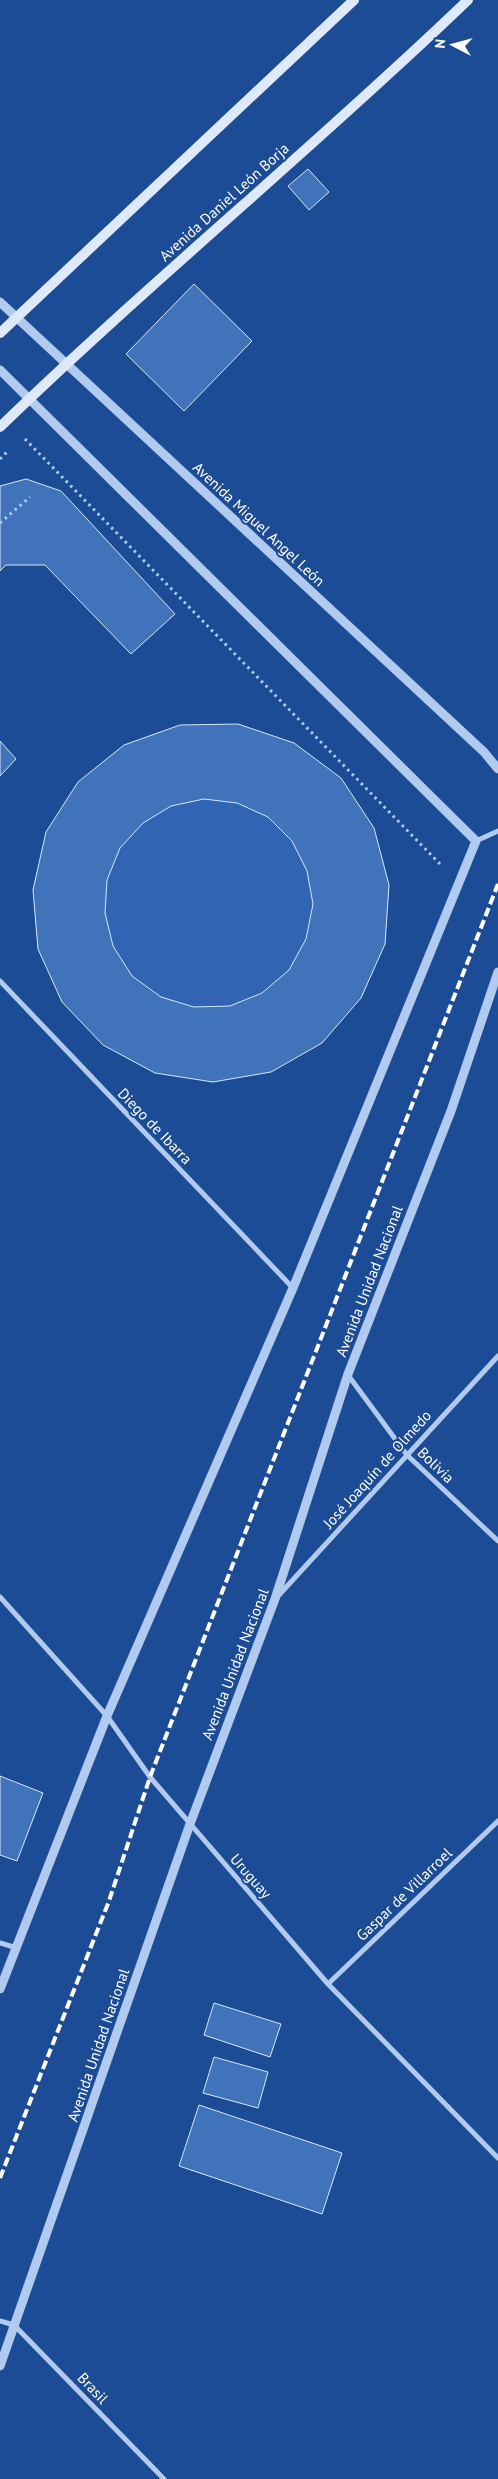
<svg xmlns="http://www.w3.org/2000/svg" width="498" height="2479" font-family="'PT Sans',sans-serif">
  <rect width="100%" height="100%" fill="#1d4c96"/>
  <path fill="#3165b3" d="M238 724 294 743 341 778 374 828 389 885 385 944 361 998 322 1043 271 1072 213 1082 155 1073 103 1045 62 1002 38 949 33 890 46 832Z"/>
  <path fill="#4173bb" stroke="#d7e6fb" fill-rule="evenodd" d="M308 169 329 192 309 210 288 186Z
    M194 284 252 341 184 411 126 354Z
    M26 479 61 491 175 614 131 654 45 565H6L0 571V486Z
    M238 724 294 743 341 778 374 828 389 885 385 944 361 998 322 1043 271 1072 213 1082 155 1073 103 1045 62 1002 38 949 33 890 46 832 78 782 124 745 180 725ZM204 799 237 803 268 817 292 841 307 871 313 904 306 939 289 970 262 993 230 1006 194 1007 161 997 132 976 113 946 105 913 107 880 120 848 143 823 171 806Z
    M0 741 16 759 0 776Z
    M0 1776 43 1793 17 1861 0 1855Z
    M214 2003 281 2024 270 2057 204 2035Z
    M214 2057 268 2072 258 2108 203 2093Z
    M199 2105 342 2153 322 2214 179 2166Z"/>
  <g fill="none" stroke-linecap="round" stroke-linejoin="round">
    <path stroke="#b1caef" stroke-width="3" stroke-dasharray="2.5 4" stroke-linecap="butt" d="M25 439 440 864
      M0 459 7 452
      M0 523 30 497"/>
    <path stroke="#b1caef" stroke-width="5" d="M476 841 498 831
      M0 981 293 1288
      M348 1375 407 1455 498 1541
      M279 1595 498 1356
      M0 1597 107 1716 150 1777 328 1984 498 2158
      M0 1943 17 1948
      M328 1984 498 1821
      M0 2321 14 2325 164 2479"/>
    <path stroke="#b1caef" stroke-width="9" d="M0 302 484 752 498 769
      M0 370 476 841 293 1288 107 1716 0 1989
      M0 2366 190 1824 275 1599 348 1374 451 1111 498 972"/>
    <path stroke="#dee9fb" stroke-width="10" d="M0 333 354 0
      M0 427C152 280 316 146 468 0"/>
    <path stroke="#fff" stroke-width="4" stroke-dasharray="9 4" stroke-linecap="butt" d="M0 2178 109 1901 150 1777 498 884"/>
  </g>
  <g text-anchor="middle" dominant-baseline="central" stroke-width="4" stroke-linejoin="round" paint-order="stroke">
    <g font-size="15" fill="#fff" stroke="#1d4c96">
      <text transform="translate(224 202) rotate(-42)">Avenida Daniel León Borja</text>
      <text transform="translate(259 524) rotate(43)">Avenida Miguel Angel León</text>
      <text transform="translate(155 1126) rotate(46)">Diego de Ibarra</text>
      <text transform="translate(369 1281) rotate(-69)">Avenida Unidad Nacional</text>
      <text transform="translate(436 1465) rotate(44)">Bolivia</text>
      <text transform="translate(377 1469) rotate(-48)">José Joaquín de Olmedo</text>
      <text transform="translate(235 1664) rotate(-69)">Avenida Unidad Nacional</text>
      <text transform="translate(251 1876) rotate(49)">Uruguay</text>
      <text transform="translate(404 1894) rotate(-44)">Gaspar de Villarroel</text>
      <text transform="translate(98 2045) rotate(-71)">Avenida Unidad Nacional</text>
      <text transform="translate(93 2388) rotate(46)">Brasil</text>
    </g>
  </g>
  <g transform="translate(453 45) rotate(276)" stroke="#1d4c96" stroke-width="4" paint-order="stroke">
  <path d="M0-4L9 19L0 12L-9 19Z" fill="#ffffff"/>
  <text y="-8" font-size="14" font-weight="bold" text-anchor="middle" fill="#ffffff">N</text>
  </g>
</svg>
